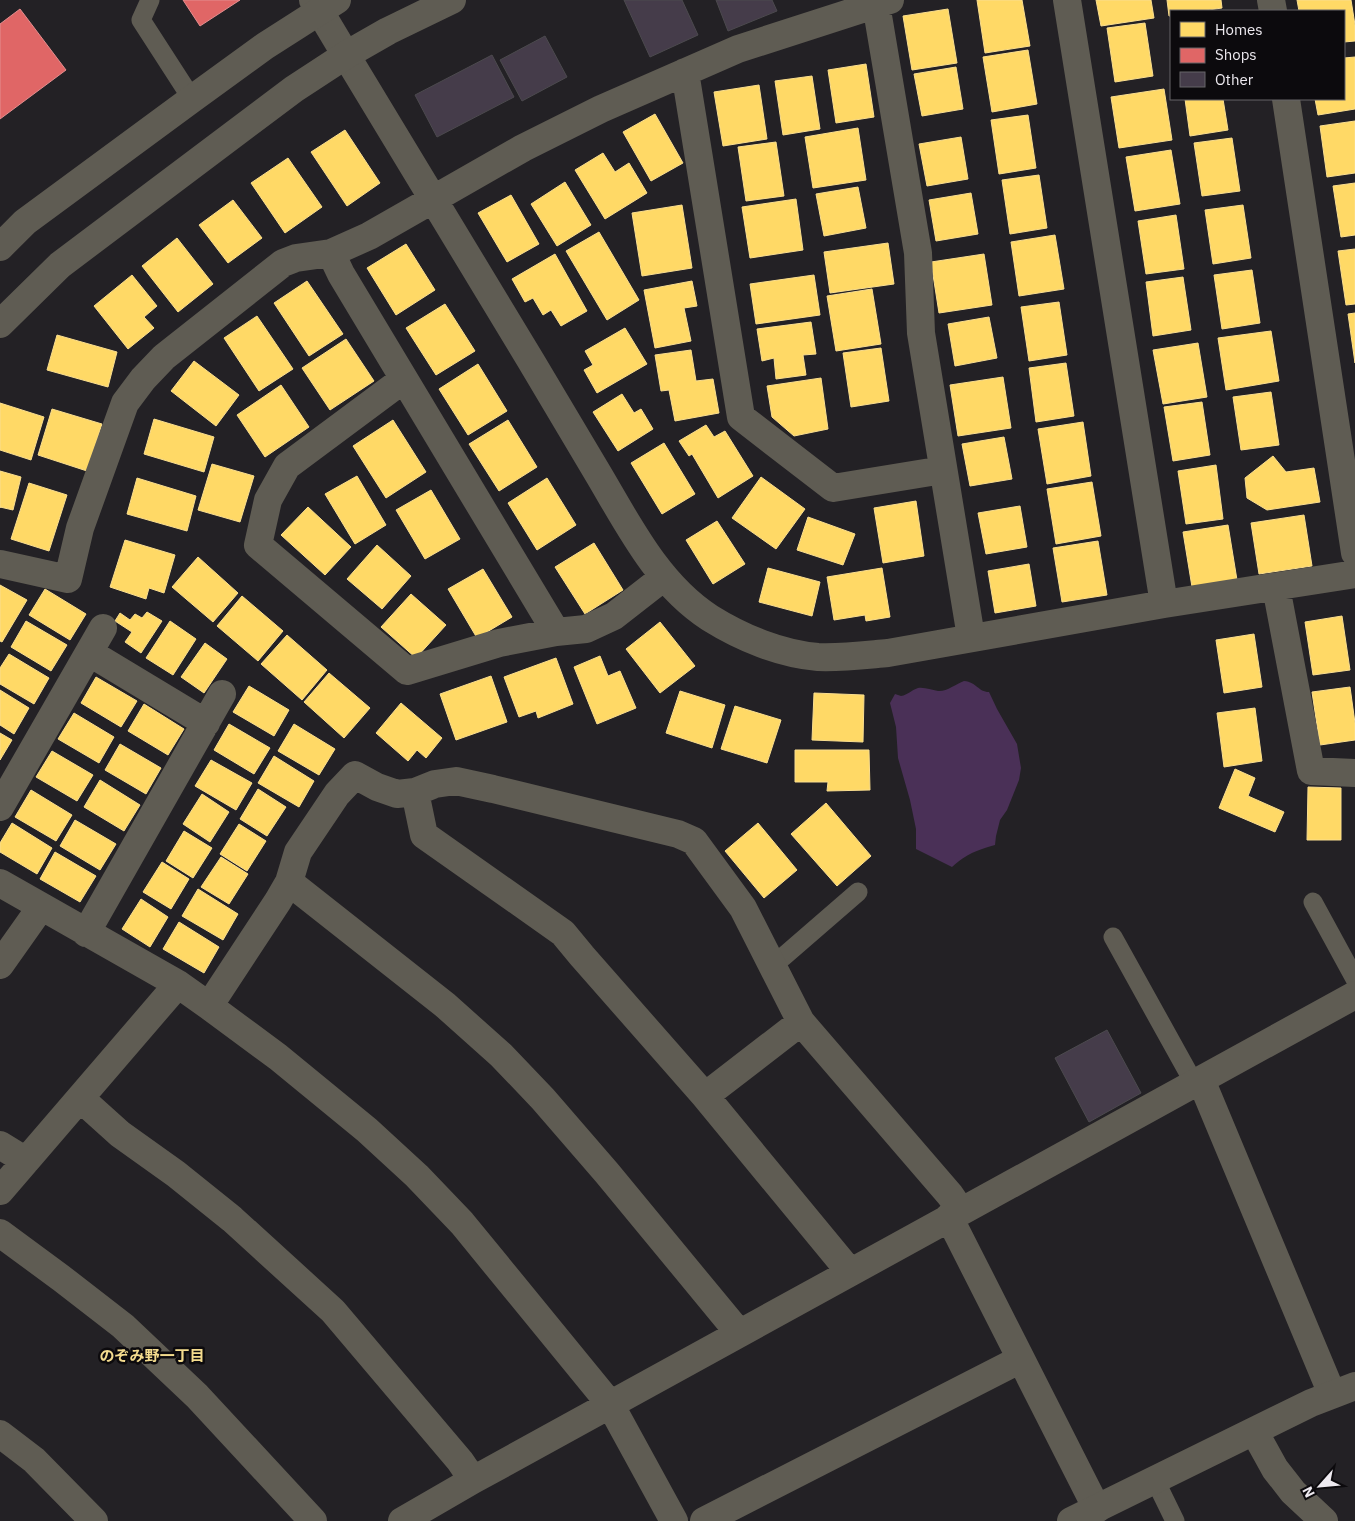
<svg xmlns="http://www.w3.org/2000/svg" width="1355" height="1521" font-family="'IBM Plex Sans','Noto Sans JP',sans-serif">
  <rect width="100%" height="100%" fill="#232125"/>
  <path fill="#4a3057" d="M964 681C977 682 978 692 989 692L997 709 1017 744 1021 768 1019 780 1007 810 1000 820 996 836 995 845C975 851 968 853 952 867L916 849V829L910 800 898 758 896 727 890 703 895 694 901 696C908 695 911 690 918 688 925 687 931 690 938 691 946 692 956 684 964 681Z"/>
  <path fill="#ffd966" stroke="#fade8f" d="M977 0H1022L1030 46 985 53Z
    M1096 0H1151L1154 18 1101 26Z
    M1167 0H1221L1222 8 1202 11H1171V16H1169Z
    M1297 0H1351L1355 25V41L1344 42V11H1299Z
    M948 9 957 63 912 70 903 16Z
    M1145 23 1153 76 1115 82 1107 28Z
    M1028 50 1037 104 992 112 983 57Z
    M1355 57V109L1318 115 1315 99H1344V58Z
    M866 64 874 117 836 123 828 70Z
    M956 67 963 109 922 116 914 74Z
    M812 76 820 129 783 135 775 81Z
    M759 85 767 139 723 146 714 92Z
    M1164 89 1172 140 1119 148 1111 97Z
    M1185 99H1223L1228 130 1190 136Z
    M655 114 683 163 651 181 623 132Z
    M1028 115 1036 168 999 174 991 120Z
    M1355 121V173L1327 177 1320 126Z
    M858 128 866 180 813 188 805 137Z
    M345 130 380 183 347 206 311 152Z
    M961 137 968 179 927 186 919 144Z
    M1232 138 1240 191 1202 196 1194 143Z
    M776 142 784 196 746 201 738 147Z
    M1171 150 1180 204 1135 211 1126 157Z
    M603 153 615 172 629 163 647 193 605 219 575 170Z
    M288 158 322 207 285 233 251 183Z
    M1039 175 1047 228 1010 234 1002 180Z
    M565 182 591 225 557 246 531 204Z
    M1355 183V235L1341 237 1333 186Z
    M858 187 866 228 824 236 816 194Z
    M971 193 978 234 936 241 929 200Z
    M511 195 539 244 507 262 478 213Z
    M796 199 803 250 750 258 742 207Z
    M233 200 262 238 228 263 199 225Z
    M682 205 692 268 642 276 632 213Z
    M1243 205 1251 258 1213 264 1205 210Z
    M1176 215 1184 269 1146 274 1138 221Z
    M599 232 639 300 607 320 566 251Z
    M1055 235 1064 289 1019 296 1011 242Z
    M177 238 213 284 178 312 142 266Z
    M888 243 894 284 830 293 824 252Z
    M406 244 435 290 396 315 367 268Z
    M1355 249V304L1346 305 1338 251Z
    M555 254 587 311 561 326 551 310 543 315 533 298 525 302 512 279Z
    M984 254 992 305 939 313 931 262Z
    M1252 270 1260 323 1222 329 1214 275Z
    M132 275 157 306 144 317 154 328 128 349 94 306Z
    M814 275 820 315 756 324 750 284Z
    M1183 277 1191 330 1153 336 1146 282Z
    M307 281 343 334 309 356 274 303Z
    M692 281 697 306 684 308 691 341 655 348 644 290Z
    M872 289 881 344 836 351 827 296Z
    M1059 302 1067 355 1029 361 1021 307Z
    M445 304 475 351 436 375 406 328Z
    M1355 313V363L1348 314Z
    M257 316 293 369 259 391 224 338Z
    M989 317 997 358 955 366 948 324Z
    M811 322 816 354 803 355 806 375 776 379 774 358 762 361 757 329Z
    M625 328 647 364 597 393 584 370 593 365 585 351Z
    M1271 331 1279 381 1226 390 1218 338Z
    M57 335 117 352 108 387 47 370Z
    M346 339 374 381 330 410 302 368Z
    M1198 343 1207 397 1163 404 1153 350Z
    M881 348 889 401 851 407 843 353Z
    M691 350 696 381 713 379 719 413 675 421 669 390 661 391 655 355Z
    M194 361 239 395 216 426 171 391Z
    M1066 363 1074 416 1036 422 1029 368Z
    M478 364 507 411 468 435 439 389Z
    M1003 377 1011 428 958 436 950 385Z
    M821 378 828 429 794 436 772 417 767 386Z
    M281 385 309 427 265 457 237 415Z
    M1271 392 1279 445 1241 450 1233 397Z
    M622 394 634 413 641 409 653 429 618 451 593 412Z
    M1202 402 1210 455 1173 461 1164 407Z
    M0 403 44 417 31 460 0 450Z
    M52 409 102 424 87 471 38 455Z
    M154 419 214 437 204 472 144 454Z
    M393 420 426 472 386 498 353 446Z
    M508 420 537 467 499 491 469 444Z
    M1083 422 1091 476 1047 484 1038 429Z
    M706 425 714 437 725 431 753 476 718 498 692 454 689 456 679 441Z
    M1004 437 1012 479 970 486 962 444Z
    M664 443 695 494 662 514 631 463Z
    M1273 456 1286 472 1314 468 1320 502 1267 510 1247 498 1245 478Z
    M212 464 254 476 240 522 198 510Z
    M1216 465 1223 519 1186 524 1178 471Z
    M0 471 21 477 13 510 0 507V508Z
    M357 476 386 525 355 544 325 494Z
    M761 477 805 509 776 549 732 518Z
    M137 478 196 496 187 531 127 514Z
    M547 478 576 525 537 550 508 503Z
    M1092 482 1101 536 1056 544 1047 489Z
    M29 483 67 495 49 551 11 539Z
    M431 490 460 539 425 559 396 510Z
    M916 501 924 556 883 563 874 508Z
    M1020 506 1027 547 986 554 978 513Z
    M308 507 351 547 325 575 281 535Z
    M1304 515 1312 566 1259 574 1251 523Z
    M808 517 855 534 843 565 797 550Z
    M717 521 745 564 713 584 686 540Z
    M1228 525 1237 580 1192 587 1183 532Z
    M125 540 175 555 164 593 149 588 146 599 110 587Z
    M1098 541 1107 595 1062 602 1053 548Z
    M594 543 623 590 585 614 555 567Z
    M377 545 411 576 382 609 347 579Z
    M198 557 238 593 213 622 172 587Z
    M1029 564 1036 606 995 613 988 571Z
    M768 568 820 582 812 616 759 602Z
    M882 568 890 617 866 621 865 615 834 620 827 577Z
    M483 569 512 617 477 638 448 589Z
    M0 585 27 600 2 642 0 641Z
    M45 589 86 614 70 640 29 615Z
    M411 594 446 625 416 658 381 627Z
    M242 596 283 631 258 661 217 626Z
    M147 612 162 621 141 653 125 642 132 632 115 621 120 613 130 620 135 614 142 618Z
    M1342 616 1350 670 1313 675 1305 622Z
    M26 621 67 645 51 671 11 647Z
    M170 621 196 639 173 675 146 658Z
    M660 622 695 666 660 693 626 649Z
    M1254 634 1262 687 1224 693 1216 640Z
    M287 635 327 670 302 700 261 664Z
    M205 643 227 659 204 693 181 677Z
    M9 654 49 678 34 704 0 684V668Z
    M600 656 608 676 620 671 636 708 597 724 574 667Z
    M556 658 573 704 538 718 536 711 519 717 504 677Z
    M329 673 370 708 344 738 304 702Z
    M491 676 507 722 456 740 440 694Z
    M96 677 137 701 121 727 81 703Z
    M249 686 289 710 274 736 233 712Z
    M1350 687 1355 723V740L1320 745 1312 692Z
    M0 690 29 708 14 734 0 725Z
    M680 691 725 705 712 748 666 733Z
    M814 693 864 695 863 742 812 740Z
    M401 703 442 738 426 758 417 750 408 761 376 733Z
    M144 704 184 729 168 755 128 731Z
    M735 706 781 720 767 763 721 749Z
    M1255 708 1262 761 1224 767 1217 713Z
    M74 713 114 737 99 763 58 739Z
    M229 724 270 748 254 774 214 750Z
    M294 724 335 749 319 775 278 751Z
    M0 733 12 740 0 760Z
    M120 744 161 768 146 794 105 770Z
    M795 750H869L870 790 827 791 828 782H795Z
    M52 751 93 775 77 801 36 777Z
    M274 756 314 781 299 807 258 783Z
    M211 760 252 783 236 810 195 786Z
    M1235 769 1255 778 1248 796 1284 812 1275 832 1219 808Z
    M100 780 140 805 124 831 84 807Z
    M1308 787 1341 788V840H1307Z
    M258 789 286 807 267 836 240 819Z
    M31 790 72 815 56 841 15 817Z
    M202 794 229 812 210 842 183 824Z
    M826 803 871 856 837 886 791 834Z
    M75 820 116 844 100 870 60 846Z
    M12 823 52 848 37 874 0 852V843Z
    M758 823 797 870 764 898 725 851Z
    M239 824 266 841 247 871 220 854Z
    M184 831 212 848 193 878 166 861Z
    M55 852 96 876 80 902 40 879Z
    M221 857 248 874 229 904 201 887Z
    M162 862 189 879 171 909 143 892Z
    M198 889 238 914 223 940 182 916Z
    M141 899 168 917 150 947 122 929Z
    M179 922 219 947 204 973 163 949Z"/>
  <path fill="#e06666" stroke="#e48e8f" d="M183 0H240L200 26Z
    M20 9 66 70 0 119V24Z"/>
  <path fill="#453c4a" stroke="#4c4a4e" d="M624 0H682L698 35 650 57Z
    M716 0H772L777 11 728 31Z
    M545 36 567 77 522 101 500 60Z
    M492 55 514 97 437 137 415 95Z
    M1107 1030 1141 1093 1089 1122 1055 1058Z"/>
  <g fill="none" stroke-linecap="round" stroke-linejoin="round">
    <path stroke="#5f5c53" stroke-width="19" d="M150 0 141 20 192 99
      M1313 902 1355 979
      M1113 937 1194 1083
      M770 963 783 957 858 892
      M1155 1480 1175 1521"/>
    <path stroke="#5f5c53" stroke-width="28" d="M313 0C385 121 459 241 531 361 554 400 577 439 600 477 630 528 659 585 710 618 742 638 781 654 818 657 841 658 865 655 888 653L1164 604 1355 574
      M1067 0 1164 604
      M1271 0 1273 11
      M876 4 918 253 921 333 971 637
      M685 72 741 417 833 488 943 470
      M1286 99 1355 553
      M331 253 341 274 556 632
      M404 379 287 466 268 500 258 545 407 671 499 643 556 632 586 629 614 616 664 577
      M0 564 68 579 80 528 125 403 143 379 164 357 283 263 296 258 331 253 369 236 523 148 601 109 738 49 890 0
      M1276 587 1311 771 1355 773
      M90 653 206 723
      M415 792 424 835 563 933 582 956 705 1096 850 1272
      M0 807 103 628
      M289 882 445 1005 501 1055 543 1099 607 1173 739 1333
      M0 883 178 984 209 1006 278 1057 367 1130 417 1176 462 1223 610 1404 674 1521
      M86 933 222 694
      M0 965 41 907
      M209 1006 278 901 289 882 298 852 337 794 355 775 377 787 397 794 415 792 435 784 456 781 493 789 678 834 694 841 743 908 801 1022 950 1195 961 1211
      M1201 1080 1332 1394
      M705 1096 801 1022
      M80 1098 120 1134 176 1174 232 1219 333 1311 460 1461 473 1480
      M0 1145 26 1161
      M0 1191 178 984
      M949 1217 1097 1509
      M0 1233 61 1278 123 1326 197 1396 313 1521
      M0 1434 34 1460 94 1521
      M402 1521 473 1480 1355 995
      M704 1521 1021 1359"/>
    <path stroke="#5f5c53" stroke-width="28" d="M0 247 25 222 192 99 265 46 337 0
      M0 324 60 265 294 89 346 55 388 31 452 0
      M1254 1431 1275 1469 1293 1492 1324 1521
      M1071 1521 1311 1403 1355 1386"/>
  </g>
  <g text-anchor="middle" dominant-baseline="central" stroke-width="5" stroke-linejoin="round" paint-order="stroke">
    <g font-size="15" font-weight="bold" fill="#f3db8e" stroke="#0c0a0d">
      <text x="152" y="1355">のぞみ野一丁目</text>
    </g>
  </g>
  <rect x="1170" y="10" width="175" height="90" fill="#0c0a0d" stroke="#666468"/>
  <rect x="1180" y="22" width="25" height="15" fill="#ffd966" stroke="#666468"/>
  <text x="1215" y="35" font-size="15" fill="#eeeaf0">Homes</text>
  <rect x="1180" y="48" width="25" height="15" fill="#e06666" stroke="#666468"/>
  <text x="1215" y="60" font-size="15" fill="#eeeaf0">Shops</text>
  <rect x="1180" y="72" width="25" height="15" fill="#453c4a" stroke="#666468"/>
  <text x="1215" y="85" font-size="15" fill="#eeeaf0">Other</text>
  <g transform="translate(1320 1486) rotate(243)" stroke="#0c0a0d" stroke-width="4" paint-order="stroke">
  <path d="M0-4L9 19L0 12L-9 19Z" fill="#eeeaf0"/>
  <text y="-8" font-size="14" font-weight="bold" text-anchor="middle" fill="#eeeaf0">N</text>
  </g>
</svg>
